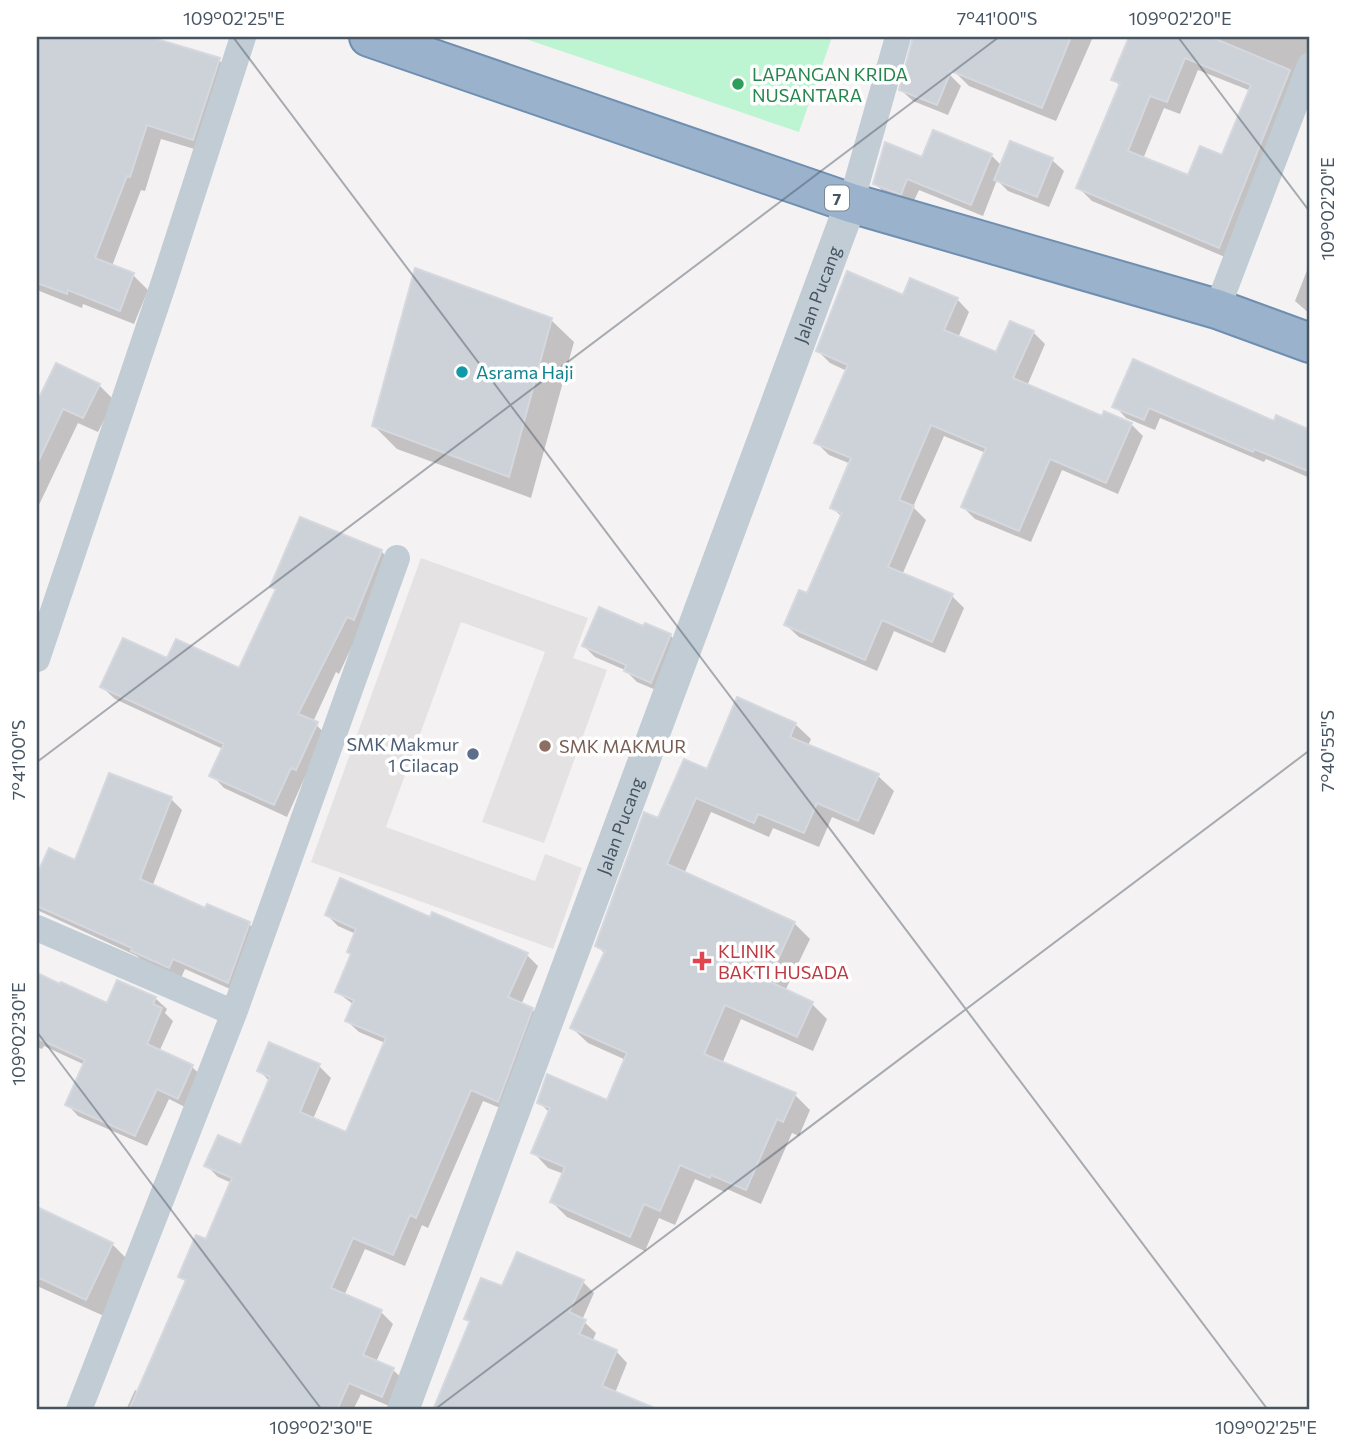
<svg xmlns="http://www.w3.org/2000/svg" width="1347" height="1447" font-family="Commissioner,sans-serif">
  <rect width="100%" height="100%" fill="#f4f2f2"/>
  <path fill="#e5e2e4" d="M421 558 588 618 573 658 607 670 544 843 482 822 545 652 461 622 386 827 535 881 545 854 582 868 553 949 311 862Z"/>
  <path fill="#bdf5d2" d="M520 37H832L799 132Z"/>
  <path fill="#0003" fill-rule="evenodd" d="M37 37H154L161 42 219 60 233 75 208 153 161 139 145 191 141 190 112 266 133 275 148 290 134 324 83 304 82 308 37 290Z
    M969 37H1093L1056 121 969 86 954 71Z
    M1131 37H1310V66L1232 260 1092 201 1079 188 1120 86 1113 79ZM1198 70 1251 91 1223 158 1189 177 1143 159 1164 108 1180 114Z
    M949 74 961 86 948 115 913 101 901 90Z
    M1011 143 1052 160 1064 171 1049 207 1008 191 997 180 983 216 919 190 912 205 886 195 875 183 991 155 1002 166Z
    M1310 263V314L1295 301Z
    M904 297 957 299 969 312 958 338 997 355 1033 332 1045 344 1027 386 1103 418 1131 424 1143 436 1118 494 1062 470 1031 542 975 519 963 507 986 453 944 436 913 507 926 520 902 575 952 596 964 608 945 653 894 631 877 671 799 637 786 625 808 596 842 517 832 507 851 464 829 455 816 442 847 371 830 363 818 351Z
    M551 320 574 342 531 498 397 449 374 426Z
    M1134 361 1275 424 1277 418 1310 432V478L1266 459 1264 462 1160 418 1155 430 1126 418 1115 406Z
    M99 385 114 400 98 432 78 423 37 509V401Z
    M381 551 394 564 360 629 339 674 336 672 313 722 329 737 304 779 287 817 224 788 212 775 223 749 115 699 102 687 168 661 240 670 277 591 272 586Z
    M646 625 670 635 682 647 663 693 637 682 625 670 595 657 584 646 644 628Z
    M795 724 811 739 808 746 878 776 894 791 874 835 832 817 819 847 773 828 769 837 711 812 684 874 794 923 810 939 785 991 812 1004 827 1019 813 1051 741 1019 722 1064 795 1095 810 1110 799 1136 792 1133 761 1204 727 1189 725 1192 695 1179 675 1225 659 1218 645 1251 567 1217 552 1202 564 1174 548 1168 533 1152 550 1113 539 1102H608L626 1060 588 1043 572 1028 605 954 597 946 659 820 708 771Z
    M171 799 182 810 152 887 206 910 249 924 260 935 239 993 185 969 181 978 144 962 137 956 37 910V878L49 850 76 862Z
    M327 915 431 919 527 955 538 966 521 1005 532 1009 543 1021 510 1112 483 1101 428 1228 422 1225 405 1266 365 1249 344 1296 381 1312 393 1324 376 1362 393 1370 405 1381 394 1408 361 1394 353 1410H126L135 1390 139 1392 187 1283 180 1276 207 1242 232 1183 218 1177 207 1166 241 1147 270 1082 259 1070 319 1066 331 1078 313 1119 347 1134 385 1043 359 1032 347 1021 354 1005 337 992 353 955 356 934 338 926Z
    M37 974 108 1005 155 998 167 1009 165 1013 173 1021 159 1052 192 1067 204 1078 189 1109 169 1099 147 1146 78 1116 67 1104 85 1065 44 1046 42 1049 37 1047Z
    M38 1210 112 1244 130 1262 104 1316 37 1286Z
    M583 1282 594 1293 582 1320 596 1333 592 1342 616 1351 627 1363 615 1393 655 1410H435L471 1323 466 1318 503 1289Z"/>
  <path fill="#cdd1d8" stroke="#d5d8de" stroke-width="2" fill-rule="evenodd" d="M37 37H150L220 58 193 140 147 125 130 177 127 176 95 258 134 273 120 311 68 290 67 294 37 283Z
    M913 37H1071L1042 108 951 71 937 105 899 90Z
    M1129 37H1211L1290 70 1219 248 1076 188 1120 83 1111 80ZM1185 58 1251 85 1222 155 1200 146 1188 175 1128 151 1150 96 1167 102Z
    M933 130 992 154 971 205 907 179 901 195 873 184 885 142 922 157Z
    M1010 141 1053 158 1037 197 994 180Z
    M415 268 552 318 509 477 372 426Z
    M847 271 903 295 910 278 958 298 944 330 996 352 1010 321 1034 331 1013 378 1102 416 1104 411 1132 423 1106 483 1050 459 1019 531 961 507 986 448 931 425 899 500 914 506 888 567 953 594 932 642 882 620 865 660 784 625 799 590 807 593 842 513 830 508 851 458 814 443 848 365 816 351Z
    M1133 359 1274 421 1276 415 1310 430V472L1254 449 1253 452 1149 408 1144 420 1112 407Z
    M56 363 100 384 83 418 63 409 37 464V402Z
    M300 517 382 550 354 620 347 617 298 714 318 722 296 770 291 768 274 805 209 776 224 744 100 687 123 638 167 658 176 639 239 668 276 589 270 587Z
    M599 607 643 626 645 623 671 634 651 683 624 671 626 665 582 646Z
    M737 697 796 723 790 737 879 774 858 821 817 803 804 833 758 814 754 823 696 798 667 864 795 922 768 981 813 1002 797 1037 725 1005 704 1054 796 1093 783 1122 777 1119 746 1190 711 1175 710 1178 680 1165 660 1211 644 1204 630 1237 550 1202 565 1167 531 1153 550 1108 537 1103 547 1074 607 1100 627 1053 570 1028 605 951 595 946 644 812 658 818 684 759 707 769Z
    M109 773 172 797 140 879 205 908 207 904 250 922 228 983 173 959 169 968 131 951 132 948 37 906V874L49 848 75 860Z
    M340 878 430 917 432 912 528 953 508 997 533 1008 498 1102 471 1090 416 1218 410 1215 393 1255 353 1238 331 1288 382 1310 363 1355 394 1368 382 1397 349 1383 337 1410H129L186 1280 178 1277 196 1235 206 1239 232 1178 204 1166 218 1135 241 1145 270 1077 257 1071 269 1042 320 1064 300 1112 346 1132 386 1038 345 1021 354 1000 335 992 351 954 347 952 356 929 325 915Z
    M37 973 60 984 61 982 107 1003 117 980 156 997 153 1004 162 1008 147 1044 193 1065 178 1099 157 1089 135 1136 65 1105 85 1060 37 1038Z
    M37 1207 113 1243 86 1300 37 1277Z
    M517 1252 584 1280 569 1312 586 1320 579 1334 617 1350 602 1386 659 1410H433L470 1321 464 1319 481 1278 502 1286Z"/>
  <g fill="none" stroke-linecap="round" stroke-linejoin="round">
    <defs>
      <path id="trunk" d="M369 37 851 203 1217 309 1310 343"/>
    </defs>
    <use href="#trunk" stroke="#6f8fb1" stroke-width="42"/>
    <path stroke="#c1ccd5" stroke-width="26" d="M851 203 898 37
      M1217 309 1310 65
      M37 659 164 282 243 37
      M37 928 234 1013
      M79 1410 234 1013 397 558"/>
    <path stroke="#c1ccd5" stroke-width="32" id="s1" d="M403 1410 851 203"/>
    <use href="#trunk" stroke="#9ab2cc" stroke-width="38"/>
  </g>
  <path fill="none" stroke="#475562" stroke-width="2" stroke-opacity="0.45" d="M233 37 1268 1410M1178 37 1310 212M37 762 999 37M37 1032 322 1410M434 1410 1310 750"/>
  <circle fill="#2e9e5b" stroke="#fff" stroke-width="2.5" cx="738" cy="84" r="7"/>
  <circle fill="#0f9aa8" stroke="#fff" stroke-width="2.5" cx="462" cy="372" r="7"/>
  <circle fill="#8d6e63" stroke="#fff" stroke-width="2.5" cx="545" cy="746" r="7"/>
  <circle fill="#5c6f8a" stroke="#fff" stroke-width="2.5" cx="473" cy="754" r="7"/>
  <path fill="#e0444e" stroke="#fff" stroke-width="2.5" d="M698.5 950.5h7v7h7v7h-7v7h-7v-7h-7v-7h7z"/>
  <g text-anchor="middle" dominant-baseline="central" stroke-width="7" stroke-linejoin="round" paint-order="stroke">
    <rect fill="#fff" stroke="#7e8891" stroke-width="2" x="825" y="185.5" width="24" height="25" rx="5"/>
    <g font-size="16" font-weight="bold" fill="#475562">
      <text x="837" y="198">7</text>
    </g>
    <g font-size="18" fill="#27864d" stroke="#fff" text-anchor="start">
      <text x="752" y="74">LAPANGAN KRIDA<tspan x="752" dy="21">NUSANTARA</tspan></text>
    </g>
    <g font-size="18" fill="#475562" stroke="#fff">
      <text stroke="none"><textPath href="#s1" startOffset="1190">Jalan Pucang</textPath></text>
      <text stroke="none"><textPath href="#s1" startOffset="623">Jalan Pucang</textPath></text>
    </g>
    <g font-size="18" fill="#0d838f" stroke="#fff" text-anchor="start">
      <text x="476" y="372">Asrama Haji</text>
    </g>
    <g font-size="18" fill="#4e5e75" stroke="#fff" text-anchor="end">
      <text x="459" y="744">SMK Makmur<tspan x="459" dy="21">1 Cilacap</tspan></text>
    </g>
    <g font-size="18" fill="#785e54" stroke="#fff" text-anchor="start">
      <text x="559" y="746">SMK MAKMUR</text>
    </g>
    <g font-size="18" fill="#be3a42" stroke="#fff" text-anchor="start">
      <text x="718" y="951">KLINIK<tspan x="718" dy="21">BAKTI HUSADA</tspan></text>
    </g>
  </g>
  <rect width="1347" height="1447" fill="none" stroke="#ffffff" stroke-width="77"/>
  <rect x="38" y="38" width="1270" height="1370" fill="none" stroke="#475562" stroke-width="2.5"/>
  <g font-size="18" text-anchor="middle" fill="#475562">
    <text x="234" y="25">109°02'25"E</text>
    <text x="997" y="25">7°41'00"S</text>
    <text x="1180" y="25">109°02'20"E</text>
    <text transform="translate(1328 209) rotate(-90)" y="6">109°02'20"E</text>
    <text transform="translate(1328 751) rotate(-90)" y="6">7°40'55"S</text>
    <text transform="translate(19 760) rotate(-90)" y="6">7°41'00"S</text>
    <text transform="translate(19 1034) rotate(-90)" y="6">109°02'30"E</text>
    <text x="321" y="1434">109°02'30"E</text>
    <text x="1266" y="1434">109°02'25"E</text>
  </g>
</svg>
